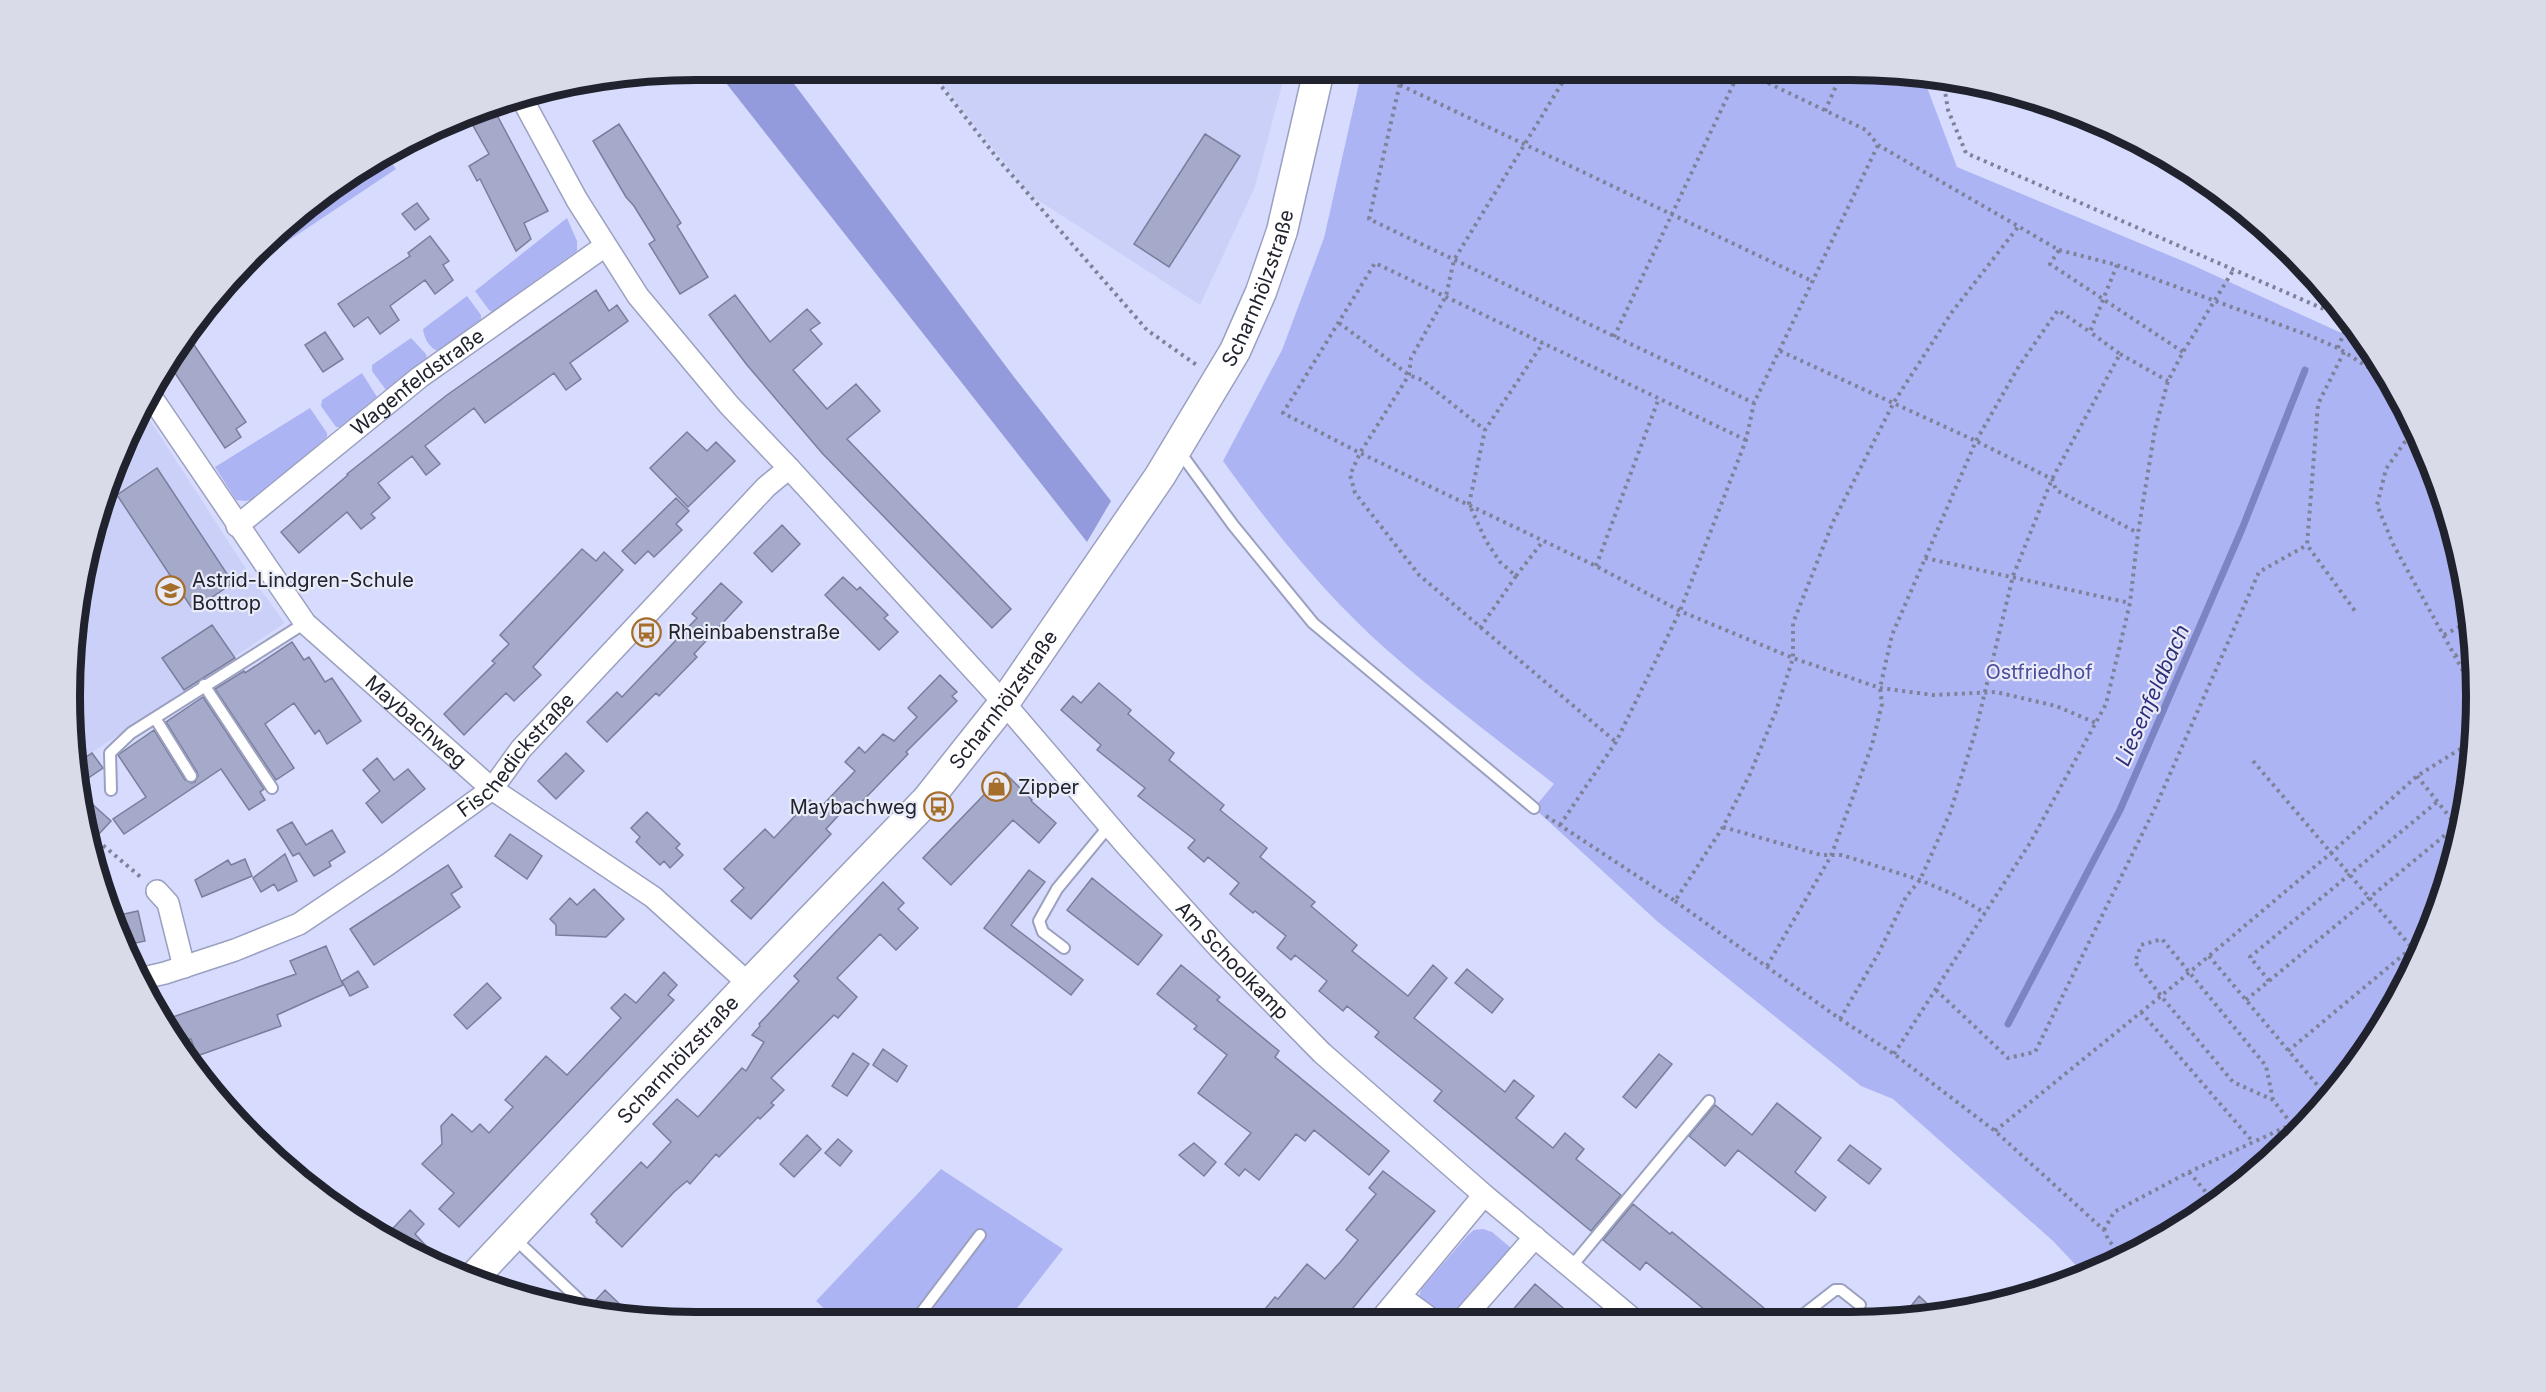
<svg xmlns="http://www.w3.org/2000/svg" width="2546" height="1392" font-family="Inter,sans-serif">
  <rect width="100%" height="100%" fill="#d7dcfe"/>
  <path fill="#cbd0f9" d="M930 69 1286 70 1255 187 1200 305 1030 195Z
    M142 408 252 578 285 623 75 764 70 737V655L90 534 117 456Z"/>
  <path fill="#adb4f4" d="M1362 70 1894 71 1925 82 1957 167 2190 264 2348 336 2354 324 2412 418 2456 533 2476 655 2472 777 2444 897 2393 1009 2321 1110 2199 1217 2086 1276 2053 1241 1893 1099 1861 1086 1658 922 1534 808 1554 784C1498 740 1440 697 1387 650 1325 595 1271 528 1223 461L1282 350 1324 238Z
    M384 152 396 169 255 263 251 258 314 199Z
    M567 218 577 241V251L492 312 489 310 475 291Z
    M467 296 481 315V319L438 351C429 348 424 338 423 329Z
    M411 338 426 354 427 359 386 390 372 371V365Z
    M362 373 377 397 340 427H336L321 406 322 400Z
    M310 408 327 433V437L255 499 245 501 236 500 215 467Z
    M941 1169 1063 1249 1007 1321H825L831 1315 816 1301Z
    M1483 1229 1492 1232 1511 1248 1457 1313C1439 1321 1432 1309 1419 1297L1421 1289 1468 1235 1474 1230Z"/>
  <path fill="#949bdc" d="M715 69H783L1014 377 1111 501 1087 542Z"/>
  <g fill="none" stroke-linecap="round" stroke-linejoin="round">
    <path stroke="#7d84c3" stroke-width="7" d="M2008 1024 2120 810 2242 529 2305 370"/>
  </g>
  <path fill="#a5a9ca" stroke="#7a7e9c" stroke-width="1.5" d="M491 104 548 211 524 223 531 239 516 251 480 179 477 181 469 166 489 154 467 115Z
    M619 124 681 223 677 226 708 277 680 294 649 244 655 240 634 206 626 197 593 141Z
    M1205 134 1240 156 1169 267 1134 244Z
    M417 203 429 219 415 230 402 214Z
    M430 236 449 261 443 265 453 280 435 294 425 280 390 306 399 320 380 334 368 317 354 327 338 304 410 256 408 253Z
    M596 290 609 311 617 305 628 321 570 363 581 379 566 390 554 373 485 423 474 408 425 446 440 464 426 475 412 456 378 483 390 498 371 514 375 518 361 529 347 512 299 553 281 532 348 475 347 474 447 395Z
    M735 295 770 342 807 309 820 323 810 330 822 344 793 370 827 409 856 384 880 411 847 439 1011 609 992 628 822 453 747 365 709 315Z
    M325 332 343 359 323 372 305 345Z
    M186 333 246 422 236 429 241 437 225 448 167 361Z
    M687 432 707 451 716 442 735 461 688 507 650 468Z
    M157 468 233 583 193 610 117 495Z
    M676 498 689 511 676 524 682 530 654 557 648 551 635 564 622 551Z
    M782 525 800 544 772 572 754 553Z
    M582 549 596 561 604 552 623 570 533 667 541 675 514 701 506 693 464 735 444 714 495 663 492 661 509 644 500 635Z
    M843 577 857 590 860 587 888 615 884 618 898 632 879 650 825 595Z
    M721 583 742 602 694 654 697 657 659 696 656 693 607 742 587 722 617 692 622 697 659 658 697 618 692 614Z
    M212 625 235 658 184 690 162 658Z
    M292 642 304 660 309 657 325 682 332 678 361 721 327 744 319 730 315 734 294 703 265 724 294 768 276 780 215 689 244 671 245 673Z
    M940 675 957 692 952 696 957 701 906 752 908 754 854 810 849 804 826 829 831 834 751 919 731 901 744 888 724 869 765 829 774 838 810 800 819 809 855 771 845 762 859 747 865 753 883 734 894 741 917 717 908 708Z
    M1099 683 1131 710 1128 714 1174 753 1169 760 1224 805 1220 810 1267 848 1260 857 1315 902 1311 906 1357 945 1352 951 1408 996 1433 965 1447 978 1414 1018 1505 1092 1514 1080 1534 1096 1516 1118 1553 1148 1565 1133 1584 1149 1576 1159 1621 1195 1591 1231 1434 1101 1442 1091 1375 1037 1379 1032 1347 1006 1343 1011 1319 991 1327 981 1295 955 1291 960 1277 948 1286 936 1255 911 1253 913 1230 894 1239 883 1208 857 1204 862 1188 848 1195 840 1138 796 1145 788 1097 750 1101 745 1061 710 1073 696 1081 703Z
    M203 697 264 789 260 792 265 800 249 810 221 769 124 834 113 819 146 797 118 755 154 730 185 780 191 783 195 782 198 776 197 772 166 722Z
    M92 753 103 768 78 785 75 764Z
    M566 753 584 771 556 799 538 781Z
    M377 758 394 780 408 769 425 789 382 823 366 803 380 791 363 770Z
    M1005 773 1032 800 1031 801 1056 823 1039 843 1013 820 951 885 923 858Z
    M80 793 111 821 98 835 84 823Z
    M647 812 680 844 676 848 683 855 670 868 664 861 660 865 636 842 640 837 631 828Z
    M292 822 306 845 332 830 345 852 329 862 331 866 314 876 299 853 293 856 277 830Z
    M510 834 542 856 527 879 495 856Z
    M285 854 297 881 278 891 274 884 261 892 253 878Z
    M245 859 252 876 202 897 195 880 228 860 231 865Z
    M448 865 462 887 451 894 460 907 374 965 350 929Z
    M1029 870 1045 882 1011 925 1083 980 1071 995 984 928Z
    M1092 878 1162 935 1138 965 1067 910Z
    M883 882 904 903 898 909 918 928 896 950 880 934 837 978 857 997 838 1018 834 1015 771 1078 784 1090 771 1103 774 1105 760 1119 758 1117 719 1157 716 1154 690 1184 687 1181 674 1192 622 1247 596 1222 597 1220 591 1214 641 1162 647 1168 671 1142 653 1124 677 1099 698 1117 742 1068 746 1071 764 1042 752 1035 760 1026 759 1024 799 981 794 976Z
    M594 889 624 919 606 937 556 935V925L550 919 570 898 577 905Z
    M138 911 145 941 122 946 110 917Z
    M326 946 343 985 277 1015 281 1026 197 1056 191 1039 178 1043 170 1018 296 974 290 961Z
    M1181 965 1220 997 1217 1000 1279 1051 1275 1057 1389 1151 1369 1175 1314 1130 1305 1141 1296 1134 1259 1180 1245 1169 1239 1176 1225 1164 1251 1133 1198 1093 1227 1055 1194 1029 1197 1026 1157 994Z
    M1467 969 1503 999 1492 1013 1455 983Z
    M358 971 368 987 350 996 342 981Z
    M664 972 677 985 668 995 674 1000 459 1227 439 1209 454 1193 422 1164 442 1144 441 1126 452 1114 472 1132 480 1124 489 1133 513 1107 505 1100 546 1056 567 1075 621 1018 611 1008 625 994 636 1003Z
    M487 983 501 998 467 1029 454 1015Z
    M883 1049 907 1066 897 1082 873 1065Z
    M853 1053 869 1064 847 1096 832 1086Z
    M1659 1054 1672 1064 1636 1108 1623 1097Z
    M1777 1103 1821 1138 1795 1172 1826 1197 1815 1211 1738 1150 1725 1166 1689 1136 1715 1105 1752 1135Z
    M807 1135 821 1149 794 1177 780 1164Z
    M838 1139 852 1151 840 1166 825 1153Z
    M1194 1143 1216 1162 1204 1176 1179 1155Z
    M1850 1145 1881 1169 1869 1184 1838 1160Z
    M1383 1171 1435 1211 1372 1285 1343 1320H1256L1275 1297 1278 1299 1307 1264 1325 1279 1342 1260 1358 1240 1346 1230 1376 1194 1369 1188Z
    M1633 1204 1670 1234 1672 1232 1764 1308 1755 1318H1715L1646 1262 1640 1270 1603 1240Z
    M410 1210 424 1224 415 1234 444 1265 383 1239Z
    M1535 1284 1549 1296 1576 1319H1505Z
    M605 1290 634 1318 601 1313 598 1310 593 1303Z
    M1919 1296 1933 1309 1925 1318H1901Z"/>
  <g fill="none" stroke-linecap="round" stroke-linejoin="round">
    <defs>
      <path id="lane" d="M1179 451 1233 525 1313 623 1534 808
        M204 685 272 788
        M155 718 191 776
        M111 790 110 753 131 733 305 623
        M1064 948 1043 932 1039 921 1057 889 1109 826
        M513 1237 591 1311
        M1571 1267 1709 1101
        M1799 1318 1835 1290H1841L1860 1305
        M915 1321 980 1235"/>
      <g id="street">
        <path id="s1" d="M520 95 577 200 638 296 729 405 789 468 1004 703 1125 844 1219 948 1322 1053 1484 1195 1381 1319"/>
        <path id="s2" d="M150 395 305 623 492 789 653 897 749 984"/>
        <path id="s3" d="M237 526 420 377 605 246"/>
        <path d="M157 891 168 903 184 967"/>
        <path id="s4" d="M139 979 165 973 235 950 299 924 387 865 492 789 521 749 766 487 789 468"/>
        <path d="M1484 1195 1633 1319"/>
        <path d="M1401 1297 1431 1319"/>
        <path d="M1463 1319 1535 1237"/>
      </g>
      <g id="secondary">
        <path id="s5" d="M474 1277 749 984 927 800 1004 703 1160 476 1235 351 1261 292 1282 231 1319 70"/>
      </g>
    </defs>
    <use href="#lane" stroke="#9ba0c0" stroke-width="14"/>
    <use href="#street" stroke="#9ba0c0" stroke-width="24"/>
    <use href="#secondary" stroke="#9ba0c0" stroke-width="33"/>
    <path stroke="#7e8299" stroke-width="4" stroke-dasharray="3 4.5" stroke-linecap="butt" d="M928 69 997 158 1147 330 1198 366
      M1403 70 1369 219 1754 403
      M1570 70 1454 260 1446 296 1411 358 1409 375 1360 453 1350 475 1355 493 1419 575 1616 742
      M1741 70 1866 130 1878 145 2059 250 2050 264 2183 352
      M1943 79 1948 110 1966 153 2349 320
      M1400 85 1814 282
      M1825 111 1843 70
      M2059 250 2117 265 2308 335 2338 348 2388 380
      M1339 323 1409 375 1422 380 1485 430
      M1614 337 1740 70
      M2338 348 2349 319
      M1780 351 1976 441 2052 479 2056 490 2138 533
      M2344 352 2318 404 2307 545 2355 611
      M2120 354 2168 381
      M2418 433 2404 443 2386 469 2377 505 2393 544 2467 678 2475 673
      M1746 440 1375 263 1283 413 1360 453 1596 566 1680 611 1793 658 1880 688 1933 695 1996 692 2056 706 2096 723
      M1925 558 2130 603
      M1596 566 1659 398
      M1516 576 1543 541
      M1480 628 1516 576 1500 562 1486 541 1469 504 1485 430 1543 343
      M2444 635 2470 621
      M2455 656 2474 644
      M2467 678 2474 690
      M2253 761 2418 955
      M2417 776 2460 830
      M1546 816 1675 901 1723 827 1750 774 1776 711 1793 658V623L1833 522 1894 402 1952 312 2018 227
      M1560 825 1616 742 1680 611 1746 440 1754 403 1878 145
      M1723 827 1821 855H1842L1920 880 1955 895 1985 913
      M86 831 143 879
      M1675 901 1840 1019 1894 1054 1995 1131 2104 1230 2109 1241 2124 1257
      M2209 956 2329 1099
      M1767 966 1831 856 1872 745 1882 704 1880 688 1892 635 1976 441 2019 366 2058 310 2090 332 2117 265
      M2269 981 2250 957 2437 802
      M1936 990 2008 1058 2035 1052 2155 808 2259 572 2307 545
      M2246 1000 2456 826
      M2141 1012 2253 1142
      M1840 1019 1878 954 1906 897 1920 880 1950 813 1975 733 2013 576 2052 479 2120 354 2090 332
      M2288 1051 2427 935
      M1894 1054 2030 843 2106 704 2130 603 2138 533 2155 429 2168 381 2183 352 2234 269
      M2273 1100 2266 1066 2162 939 2141 945 2135 962 2161 996 2209 956 2331 853 2417 776 2473 741
      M1995 1131 2161 996 2233 1082 2273 1100 2297 1131
      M2189 1172 2215 1203
      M2104 1230 2114 1212 2189 1172 2318 1112"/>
    <use href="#lane" stroke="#fff" stroke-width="10"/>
    <use href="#street" stroke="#fff" stroke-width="21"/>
    <use href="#secondary" stroke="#fff" stroke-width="30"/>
  </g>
  <defs>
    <symbol id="school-ring" viewBox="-11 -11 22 22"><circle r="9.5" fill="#e9ebf9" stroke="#a56e2a" stroke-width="1.5"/><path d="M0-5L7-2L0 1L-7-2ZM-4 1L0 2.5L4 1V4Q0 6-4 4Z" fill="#a56e2a"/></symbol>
    <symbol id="bus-ring" viewBox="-11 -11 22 22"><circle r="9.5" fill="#e9ebf9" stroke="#a56e2a" stroke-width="1.5"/><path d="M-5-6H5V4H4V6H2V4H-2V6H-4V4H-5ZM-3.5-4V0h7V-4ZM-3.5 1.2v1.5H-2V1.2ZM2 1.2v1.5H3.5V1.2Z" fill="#a56e2a"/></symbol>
    <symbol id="shop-ring" viewBox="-11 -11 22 22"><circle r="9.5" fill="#e9ebf9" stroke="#a56e2a" stroke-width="1.5"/><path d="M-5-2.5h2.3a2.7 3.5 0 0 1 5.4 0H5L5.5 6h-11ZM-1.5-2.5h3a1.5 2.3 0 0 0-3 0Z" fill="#a56e2a"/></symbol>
  </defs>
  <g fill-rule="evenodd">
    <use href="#school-ring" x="154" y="574" width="33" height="33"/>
    <use href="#bus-ring" x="630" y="616" width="33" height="33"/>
    <use href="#shop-ring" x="980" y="770" width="33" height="33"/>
    <use href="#bus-ring" x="922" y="790" width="33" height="33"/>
  </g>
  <g text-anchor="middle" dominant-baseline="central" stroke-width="4.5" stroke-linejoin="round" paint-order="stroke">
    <g font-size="20" fill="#20222e" stroke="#e9ebf9">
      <text stroke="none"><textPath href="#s5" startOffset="1270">Scharnhölzstraße</textPath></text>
      <text stroke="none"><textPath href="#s3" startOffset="231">Wagenfeldstraße</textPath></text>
      <text stroke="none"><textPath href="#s5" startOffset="784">Scharnhölzstraße</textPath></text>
      <text stroke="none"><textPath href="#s2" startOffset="424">Maybachweg</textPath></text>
      <text stroke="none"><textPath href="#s4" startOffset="446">Fischedickstraße</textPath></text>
      <text stroke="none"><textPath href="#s1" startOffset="1125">Am Schoolkamp</textPath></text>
      <text stroke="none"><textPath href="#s5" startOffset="298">Scharnhölzstraße</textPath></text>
    </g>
    <g font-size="20" fill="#20222e" stroke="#e9ebf9" text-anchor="start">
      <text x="192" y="580">Astrid-Lindgren-Schule<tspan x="192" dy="23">Bottrop</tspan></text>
      <text x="668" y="632">Rheinbabenstraße</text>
      <text x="1018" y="787">Zipper</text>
      <text x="917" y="807" text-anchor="end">Maybachweg</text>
    </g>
    <g font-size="20" fill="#494c9a" stroke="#e9ebf9">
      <text x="2039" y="672">Ostfriedhof</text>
    </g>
    <g font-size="21" font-style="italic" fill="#302f7b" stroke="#e9ebf9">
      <text transform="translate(2152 695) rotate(-66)">Liesenfeldbach</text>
    </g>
  </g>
  <path d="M0 0H2546V1392H0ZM696 80H1850A616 616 0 0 1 2466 696V696A616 616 0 0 1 1850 1312H696A616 616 0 0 1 80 696V696A616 616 0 0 1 696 80Z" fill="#d9dbe9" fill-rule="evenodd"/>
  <path fill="none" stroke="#20222e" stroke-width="8" d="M696 80H1850A616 616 0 0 1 2466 696V696A616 616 0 0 1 1850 1312H696A616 616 0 0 1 80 696V696A616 616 0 0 1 696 80Z"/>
</svg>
